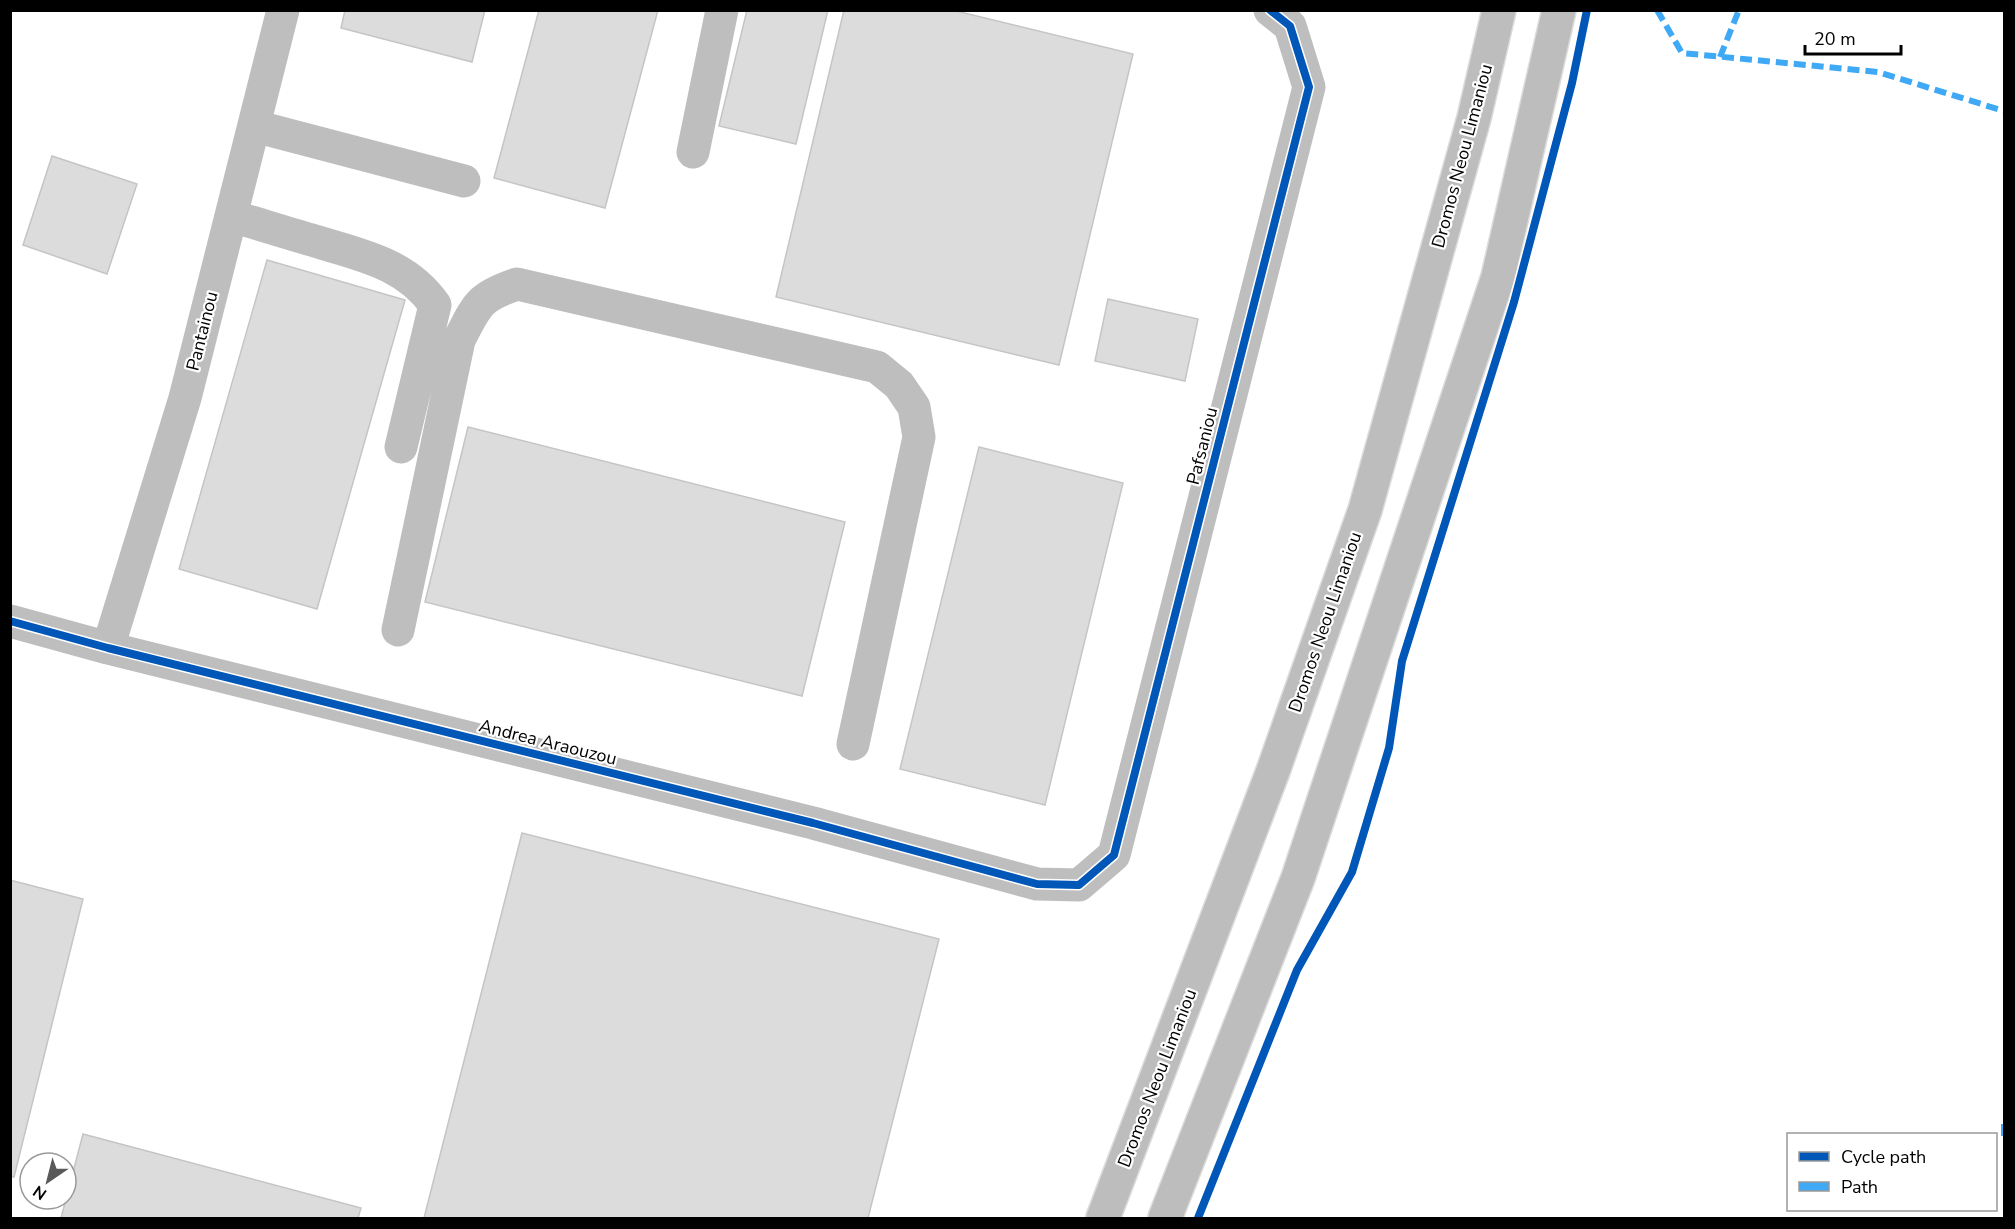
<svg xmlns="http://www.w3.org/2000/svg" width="2015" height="1229" font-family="'Nunito Sans',sans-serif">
  <rect width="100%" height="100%" fill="#fff"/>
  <path fill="#dcdcdc" stroke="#c5c5c5" stroke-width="1.5" d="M345 10H485L472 62 341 28Z
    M539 10H658L605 208 494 178Z
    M747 10H828L796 144 719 126Z
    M844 10H952L1133 54 1059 365 776 297Z
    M52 156 137 184 107 274 23 245Z
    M267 260 405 300 317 609 179 569Z
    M1108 299 1198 319 1185 381 1095 361Z
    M468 427 845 522 802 696 425 602Z
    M979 447 1123 483 1045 805 900 769Z
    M522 833 939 939 868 1218H424Z
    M10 880 83 899 14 1177 10 1176Z
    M83 1134 361 1208 358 1218H61Z"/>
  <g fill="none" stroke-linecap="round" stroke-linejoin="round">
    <defs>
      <path id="major" d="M1103 1218 1273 771 1365 510 1474 118 1499 10
        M1165 1218 1298 878 1498 277 1559 10"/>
    </defs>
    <use href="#major" stroke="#dbdbdb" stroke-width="36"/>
    <path stroke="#bebebe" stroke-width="33" d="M254 126 464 181
      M693 152 722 10
      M231 216C259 224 287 233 315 241 360 255 406 263 435 305L401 447
      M10 621 108 648 813 823 1037 884 1079 885 1114 855 1309 87 1290 26 1270 10
      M398 630 459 340C477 305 478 297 517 284L877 367 899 385 914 407 919 437 853 744
      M108 648 185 398 283 10"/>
    <use href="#major" stroke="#bdbdbd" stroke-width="33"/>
    <path stroke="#3fa9f5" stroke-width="6" stroke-dasharray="12 6" stroke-linecap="butt" d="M1657 10 1682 53 1878 72 2004 111
      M1720 57 1739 10
      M2004 1124V1138"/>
    <defs>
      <path id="cycleway" d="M10 621 108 648 813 823 1037 884 1079 885 1114 855 1309 87 1290 26 1270 10
        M1198 1218 1297 970 1352 872 1389 748 1402 661 1514 302 1572 83 1587 10"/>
    </defs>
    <use href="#cycleway" stroke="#fff" stroke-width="11"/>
    <use href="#cycleway" stroke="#0057b8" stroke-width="8"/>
  </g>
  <g text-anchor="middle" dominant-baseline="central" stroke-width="4.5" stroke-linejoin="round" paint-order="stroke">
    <g font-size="18" fill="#000" stroke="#fff">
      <text transform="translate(1462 156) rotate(-75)">Dromos Neou Limaniou</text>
      <text transform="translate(202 331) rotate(-76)">Pantainou</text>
      <text transform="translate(1202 446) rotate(-76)">Pafsaniou</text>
      <text transform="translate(1325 622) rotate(-71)">Dromos Neou Limaniou</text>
      <text transform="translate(548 742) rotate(14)">Andrea Araouzou</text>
      <text transform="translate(1157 1078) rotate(-69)">Dromos Neou Limaniou</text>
    </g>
  </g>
  <rect width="2015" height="1229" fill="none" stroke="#000000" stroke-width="24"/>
  <rect x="1787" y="1133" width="210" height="78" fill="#ffffff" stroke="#999999" stroke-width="1.5"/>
  <rect x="1799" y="1152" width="30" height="9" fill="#0057b8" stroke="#999999" stroke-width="1.5"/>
  <text x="1841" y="1163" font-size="18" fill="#000000">Cycle path</text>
  <rect x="1799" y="1182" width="30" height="9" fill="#3fa9f5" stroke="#999999" stroke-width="1.5"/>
  <text x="1841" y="1193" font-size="18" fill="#000000">Path</text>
  <g transform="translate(48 1181) rotate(215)"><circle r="28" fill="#ffffff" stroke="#999999" stroke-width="1.5"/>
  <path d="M0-4.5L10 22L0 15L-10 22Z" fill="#595959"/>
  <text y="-9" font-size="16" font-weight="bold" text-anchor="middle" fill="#000000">N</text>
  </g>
  <path d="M1805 45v9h96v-9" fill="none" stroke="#000000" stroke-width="3"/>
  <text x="1814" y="45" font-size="18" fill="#000000" stroke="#ffffff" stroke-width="4.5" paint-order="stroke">20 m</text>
</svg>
